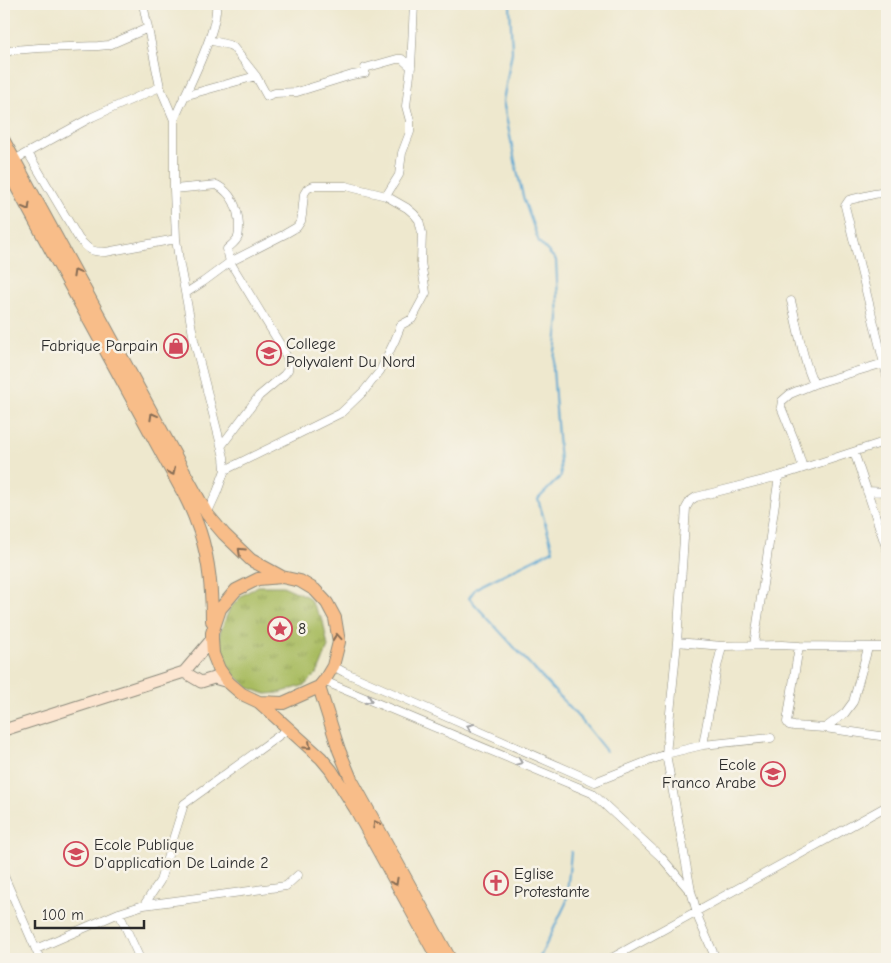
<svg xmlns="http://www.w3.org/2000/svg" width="891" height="963" font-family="'Comic Neue',sans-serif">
  <defs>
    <pattern id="grass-tufts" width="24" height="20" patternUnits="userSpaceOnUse" patternTransform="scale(1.25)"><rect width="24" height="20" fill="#a9bc60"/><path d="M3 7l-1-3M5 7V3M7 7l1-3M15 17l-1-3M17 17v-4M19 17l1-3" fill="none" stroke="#8a994f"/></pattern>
  </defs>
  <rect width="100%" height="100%" fill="#f7f3e8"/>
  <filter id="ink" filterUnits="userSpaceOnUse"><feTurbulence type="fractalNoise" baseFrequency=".02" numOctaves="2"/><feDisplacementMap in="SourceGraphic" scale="10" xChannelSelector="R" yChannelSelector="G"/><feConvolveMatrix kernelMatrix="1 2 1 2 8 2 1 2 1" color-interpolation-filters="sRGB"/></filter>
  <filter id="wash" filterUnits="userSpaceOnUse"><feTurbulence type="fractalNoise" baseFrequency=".0096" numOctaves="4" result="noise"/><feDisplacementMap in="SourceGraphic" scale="20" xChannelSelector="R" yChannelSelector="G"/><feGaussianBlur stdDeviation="1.12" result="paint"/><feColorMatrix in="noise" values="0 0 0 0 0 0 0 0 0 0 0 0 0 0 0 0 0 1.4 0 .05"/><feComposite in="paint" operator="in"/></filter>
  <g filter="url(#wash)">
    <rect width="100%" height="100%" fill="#eee8ce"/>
    <path fill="url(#grass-tufts)" stroke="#6a7446" d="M258 586H283L308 597 323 621 328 647 318 672 305 685 279 693 266 694 249 688 230 671 219 652 220 632 230 608 243 595Z"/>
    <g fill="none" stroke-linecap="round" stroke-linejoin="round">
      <path stroke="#5aa6d2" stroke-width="2" d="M510 4 512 52 503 101 517 171 524 200 539 242 556 260 559 319 553 369 561 476 538 499 553 550 476 588 469 598 582 721 606 751
        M538 959 541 955 566 903 571 852"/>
    </g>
  </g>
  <g filter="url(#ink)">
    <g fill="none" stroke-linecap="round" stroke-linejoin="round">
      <defs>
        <path id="street" d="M143 4 160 87 174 120V189L176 239 179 260 194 340 224 457 225 470 217 492 207 514
          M209 40 229 45 233 47 256 76 267 96 275 93 297 92 352 75 365 73V68L397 59H402L411 67
          M4 53 13 50 39 48 98 46 109 45 148 28
          M184 96 256 76
          M174 120C187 89 204 59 213 27 215 19 217 12 216 4
          M28 153 79 239C89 250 91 252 106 252L176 239
          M14 160 92 117 160 87
          M174 189 217 185C233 194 238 208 239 225 239 229 239 234 238 237 236 242 231 245 227 249L230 262 283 349 289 362 288 370 284 375 259 396 222 445
          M887 192 874 194 849 200 845 206 887 376
          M386 196 399 175 402 153 410 132V121L406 106 411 67 414 4
          M186 293 203 282 230 262 285 234 297 227 301 221 302 215 304 194 307 189 313 186H346L386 196 407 208 414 214 419 220 422 233 421 262 426 293 412 319 401 325 395 340 380 371 364 391 341 413 225 470
          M791 301C798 328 802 358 814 384
          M854 452 887 550
          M803 468 795 442 781 407 782 401 790 394 814 384 884 363
          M867 491 887 492
          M677 642 722 646
          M754 645 779 476
          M799 646 787 722 789 725 794 726 825 728 887 737
          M333 666 344 672 595 782 666 754 703 745 771 738
          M324 681 592 793 661 857 689 890
          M825 728 845 713 853 702 868 648
          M703 745 717 667 722 646 782 645 799 646 887 647
          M4 876 40 959
          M144 905 286 886 298 875
          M119 913 140 959
          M36 949 119 913 144 905 160 881 184 804 288 729
          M610 959 887 806
          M716 959 699 920 691 891 666 754 677 642 686 508 690 501 696 497 779 476 887 441"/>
        <path id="secondary" d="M184 672 201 682 214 678 228 682
          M4 730 184 672 212 639"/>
        <path id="primary" d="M4 141 207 514 224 534 251 560 282 577
          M4 164 185 496C189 504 193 512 196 521 209 553 212 587 212 621
          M319 687 339 750 351 779 450 959
          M259 702 283 703 319 687 324 681 333 666 339 642 335 618 327 603 315 590 300 581 282 577 258 579 236 590 220 609 212 633V639L213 654 219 669 228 682 242 694 259 702 321 758 331 770 355 808 438 959"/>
      </defs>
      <use href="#street" stroke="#8c8a7c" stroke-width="9"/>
      <use href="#secondary" stroke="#8c8a7c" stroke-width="13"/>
      <use href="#primary" stroke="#8c8a7c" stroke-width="14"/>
      <use href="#street" stroke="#fff" stroke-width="8"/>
      <use href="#secondary" stroke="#fce5d0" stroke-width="11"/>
      <use href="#primary" stroke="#f8bd89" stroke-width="12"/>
    </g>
    <defs><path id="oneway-chevron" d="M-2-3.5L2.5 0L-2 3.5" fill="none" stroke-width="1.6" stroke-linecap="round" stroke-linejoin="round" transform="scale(1.25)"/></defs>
    <g stroke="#876d55">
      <use href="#oneway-chevron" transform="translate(27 207) rotate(61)"/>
      <use href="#oneway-chevron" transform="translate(76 273) rotate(-119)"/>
      <use href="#oneway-chevron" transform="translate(153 416) rotate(-119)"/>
      <use href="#oneway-chevron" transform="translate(172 472) rotate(62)"/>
      <use href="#oneway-chevron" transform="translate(241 551) rotate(-137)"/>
      <use href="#oneway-chevron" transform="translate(337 637) rotate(-95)"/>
      <use href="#oneway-chevron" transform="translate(308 746) rotate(42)"/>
      <use href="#oneway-chevron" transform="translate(376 824) rotate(-119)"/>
      <use href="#oneway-chevron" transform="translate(395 882) rotate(61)"/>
    </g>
    <g stroke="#a0a0a0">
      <use href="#oneway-chevron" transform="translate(369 700) rotate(23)"/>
      <use href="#oneway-chevron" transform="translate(470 727) rotate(-156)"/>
      <use href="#oneway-chevron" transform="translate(519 762) rotate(23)"/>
    </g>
  </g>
  <defs>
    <symbol id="shop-ring" viewBox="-11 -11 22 22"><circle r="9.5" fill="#f7f3e8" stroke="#d1495b" stroke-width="1.5"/><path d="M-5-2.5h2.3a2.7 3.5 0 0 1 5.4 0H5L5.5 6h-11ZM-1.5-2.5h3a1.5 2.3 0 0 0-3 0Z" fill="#d1495b"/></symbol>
    <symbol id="school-ring" viewBox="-11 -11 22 22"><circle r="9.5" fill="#f7f3e8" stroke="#d1495b" stroke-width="1.5"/><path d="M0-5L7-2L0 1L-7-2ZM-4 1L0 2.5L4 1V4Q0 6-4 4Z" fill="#d1495b"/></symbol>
    <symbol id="sight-ring" viewBox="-11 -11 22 22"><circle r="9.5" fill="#f7f3e8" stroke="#d1495b" stroke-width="1.5"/><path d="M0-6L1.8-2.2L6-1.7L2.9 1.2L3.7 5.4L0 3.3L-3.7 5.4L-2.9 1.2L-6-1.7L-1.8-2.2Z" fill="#d1495b"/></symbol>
    <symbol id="church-ring" viewBox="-11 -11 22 22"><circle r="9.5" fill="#f7f3e8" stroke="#d1495b" stroke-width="1.5"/><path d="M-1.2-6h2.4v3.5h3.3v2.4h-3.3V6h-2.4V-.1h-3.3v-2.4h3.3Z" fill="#d1495b"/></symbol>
  </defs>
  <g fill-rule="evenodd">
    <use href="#shop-ring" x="162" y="332" width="28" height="28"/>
    <use href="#school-ring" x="255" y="339" width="28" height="28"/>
    <use href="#sight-ring" x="266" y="615" width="28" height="28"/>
    <use href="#school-ring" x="759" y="760" width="28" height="28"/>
    <use href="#school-ring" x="62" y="840" width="28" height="28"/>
    <use href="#church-ring" x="482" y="869" width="28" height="28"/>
  </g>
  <g text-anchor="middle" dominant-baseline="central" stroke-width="5" stroke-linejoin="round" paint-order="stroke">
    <g font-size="16" fill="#2b2b2b" stroke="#f7f3e8" text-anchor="start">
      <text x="286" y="344">College<tspan x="286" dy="18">Polyvalent Du Nord</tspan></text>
      <text x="158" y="346" text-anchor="end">Fabrique Parpain</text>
      <text x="298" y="629">8</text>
      <text x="756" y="765" text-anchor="end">Ecole<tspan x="756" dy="18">Franco Arabe</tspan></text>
      <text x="94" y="845">Ecole Publique<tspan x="94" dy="18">D'application De Lainde 2</tspan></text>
      <text x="514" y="874">Eglise<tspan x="514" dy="18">Protestante</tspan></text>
    </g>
  </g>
  <rect width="891" height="963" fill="none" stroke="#f7f3e8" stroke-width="20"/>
  <path d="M35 920v8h109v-8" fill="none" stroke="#2b2b2b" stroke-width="2.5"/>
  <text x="42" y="920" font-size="15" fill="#2b2b2b" stroke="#f7f3e8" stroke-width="4" paint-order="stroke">100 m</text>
</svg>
